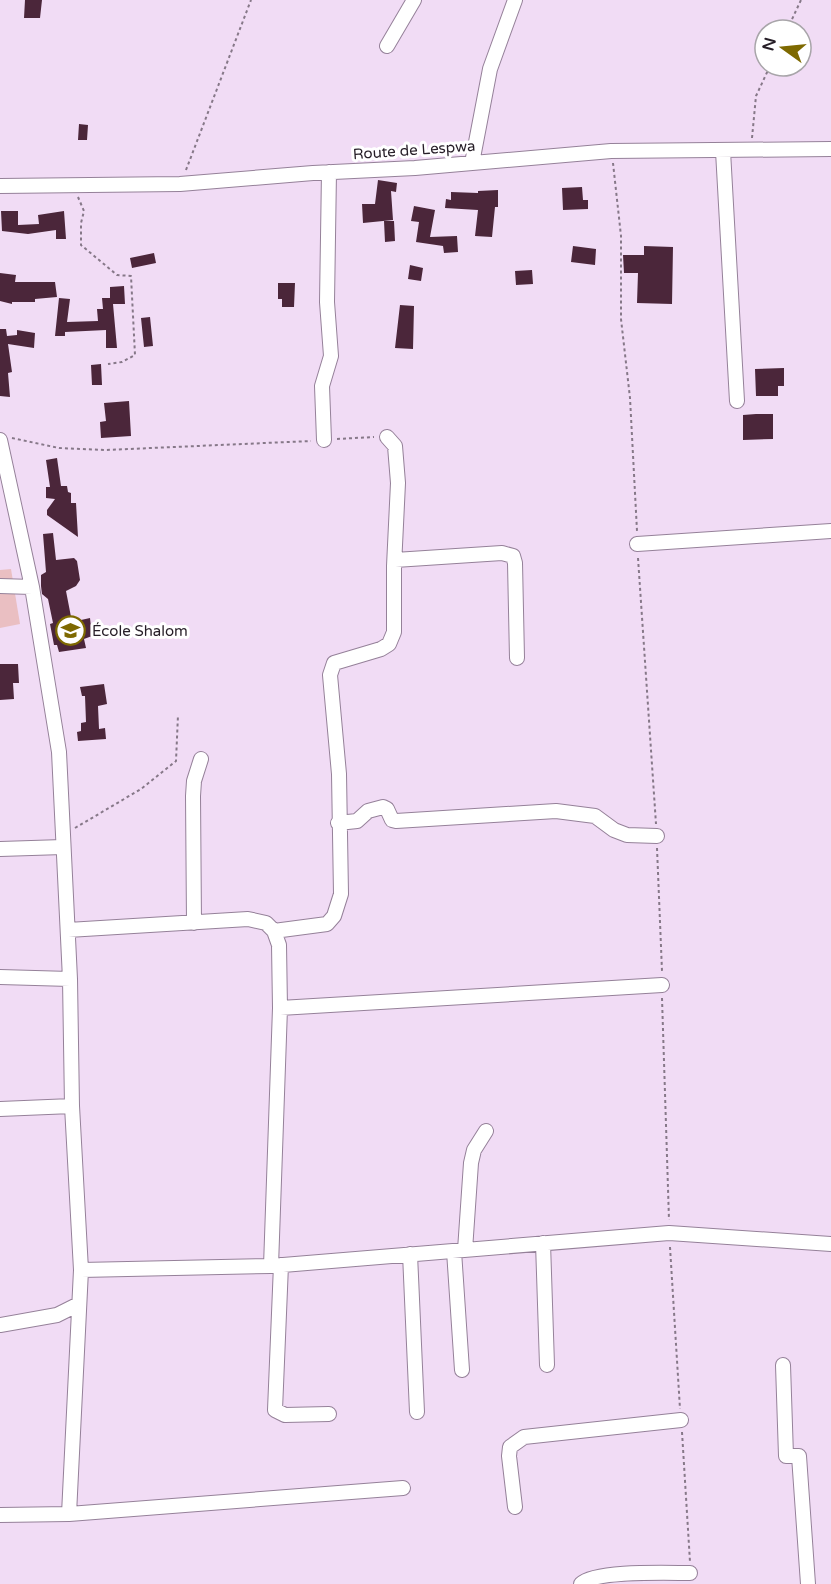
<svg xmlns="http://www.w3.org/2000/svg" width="831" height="1584" font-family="'Varela Round',sans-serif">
  <rect width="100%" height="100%" fill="#f1dcf5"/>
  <path fill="#eabfc2" d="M11 569 20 624 0 628V570Z"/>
  <path fill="#4b263a" d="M25 0H42L40 18H24Z
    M79 124 88 125 87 140H78Z
    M378 180 397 183 396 192 391 191 393 220 363 223 362 204H375Z
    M582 187 583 200H588V209L563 210 562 188Z
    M498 190V207H495L492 237 475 236 478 210 445 208 446 199 451 200V192L478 193V191Z
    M414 206 435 210 430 237 457 236 458 252 444 253 443 246 416 242 419 222 411 221Z
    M1 211H18V225L39 224 38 215 64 211 66 239H56V230L28 234 2 231Z
    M384 221H394L395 241 385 242Z
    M573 246 596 249 595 265 571 262Z
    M644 246 673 247 672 304 637 303 638 273H624L623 255H644Z
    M154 253 156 263 132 268 130 258Z
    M410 265 423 268 421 281 408 279Z
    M532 270 533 284 516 285 515 271Z
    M0 273 16 275 15 282H55L57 297 35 299V302H12V304L0 301Z
    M278 283H295L294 307H282V299H278Z
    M124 286 125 304H113L117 348H106V330L65 332V336H55L59 298 70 299 67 322 98 321 97 309H103L102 298H110V287Z
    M400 305 414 306 413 349 395 348Z
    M150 317 153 346 144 347 141 318Z
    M0 329H6L7 336 17 335V330L35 333 34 348 8 344 12 372 8 373 10 397 0 396Z
    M101 364 102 385H92L91 365Z
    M784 368V386H778V396H756L755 369Z
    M129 401 131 436 101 438 100 422 106 421 104 403Z
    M756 414H773V439L743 440V415Z
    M57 458 61 486H67L68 492 71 493V503H76L78 537 47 515V510L55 499 46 498V487H50L46 460Z
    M53 533 56 560 74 558 77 561 80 580 76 586 66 591 72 622 90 618 92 636 84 639 86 648 59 652 57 645H54L50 624 53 623 48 599 42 594 41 586V575L46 572 43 534Z
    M0 664H18L19 683H13L14 699 0 700Z
    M104 684 107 704 98 706 99 729 105 728 106 739 78 741 77 732 81 731V723L86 722 85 696H82L80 687Z"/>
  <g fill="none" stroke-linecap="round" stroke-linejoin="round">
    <defs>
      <path id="minor" d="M387 46 414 0
        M723 151 737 401
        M472 163 490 69 515 0
        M0 186 180 184 313 173 415 168 611 151 831 149
        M0 440 32 587 59 752 70 979 72 1106 81 1270 69 1514 0 1515
        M324 440 322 386 331 356 327 302 329 172
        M637 544 831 531
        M395 560 502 553 513 556 515 563 517 658
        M0 586 32 587
        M338 823 357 821 368 811 383 807 387 809 392 820 396 821 556 811 595 816 614 830 627 835 657 836
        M0 849 63 847
        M194 923 193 796 194 781 201 759
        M68 930 248 919 266 923 274 931 279 945 280 1008 271 1266
        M274 931 327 924 334 916 341 894 339 774 330 675 334 663 381 649 389 644 394 632V566L398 483 395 446 387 437
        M0 977 70 979
        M280 1008 662 985
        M0 1109 72 1106
        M543 1243 547 1365
        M465 1250 471 1163 474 1150 486 1131
        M454 1251 462 1370
        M410 1254 417 1412
        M281 1265 275 1410 285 1415 329 1414
        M81 1270 271 1266 669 1233 831 1244
        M0 1325 57 1315 79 1304
        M783 1365 786 1456H799L808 1584
        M515 1507 509 1456 510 1447 524 1437 681 1420
        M69 1514 403 1488
        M581 1584C595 1570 667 1573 690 1573"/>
    </defs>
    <use href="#minor" stroke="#958199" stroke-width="16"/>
    <path stroke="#867888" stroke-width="2" stroke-dasharray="3 3" stroke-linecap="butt" d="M787 30 801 0
      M752 138 756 96 770 66
      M613 163 621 236V319L630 398 637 531
      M186 170 251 0
      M78 197 84 211 81 223V245L117 275 131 276 135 355 122 362 108 364
      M12 438 59 448 106 450 311 441
      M337 439 374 437
      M638 558 656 824
      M75 828 141 789 176 761 178 715
      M657 848 662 971
      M662 998 669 1220
      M670 1247 680 1409
      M682 1432 690 1562"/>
    <use href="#minor" stroke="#fff" stroke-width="14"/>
  </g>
  <defs>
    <symbol id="school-ring" viewBox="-11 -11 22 22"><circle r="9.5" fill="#fff" stroke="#7e6900" stroke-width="1.5"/><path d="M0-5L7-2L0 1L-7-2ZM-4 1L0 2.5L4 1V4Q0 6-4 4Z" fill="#7e6900"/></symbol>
  </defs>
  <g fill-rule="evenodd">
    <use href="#school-ring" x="54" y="614" width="33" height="33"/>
  </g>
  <g text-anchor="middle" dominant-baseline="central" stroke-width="6" stroke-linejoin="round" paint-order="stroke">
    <g font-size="15" fill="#261e27" stroke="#fff">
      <text transform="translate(414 150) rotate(-4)">Route de Lespwa</text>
    </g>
    <g font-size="15" fill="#261e27" stroke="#fff" text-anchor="start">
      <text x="92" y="631">École Shalom</text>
    </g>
  </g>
  <g transform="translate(783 48) rotate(285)"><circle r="28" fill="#ffffff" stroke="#a8a5a9" stroke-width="1.5"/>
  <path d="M0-4.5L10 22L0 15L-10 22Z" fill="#7e6900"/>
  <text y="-9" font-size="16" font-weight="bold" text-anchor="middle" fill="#261e27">N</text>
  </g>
</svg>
